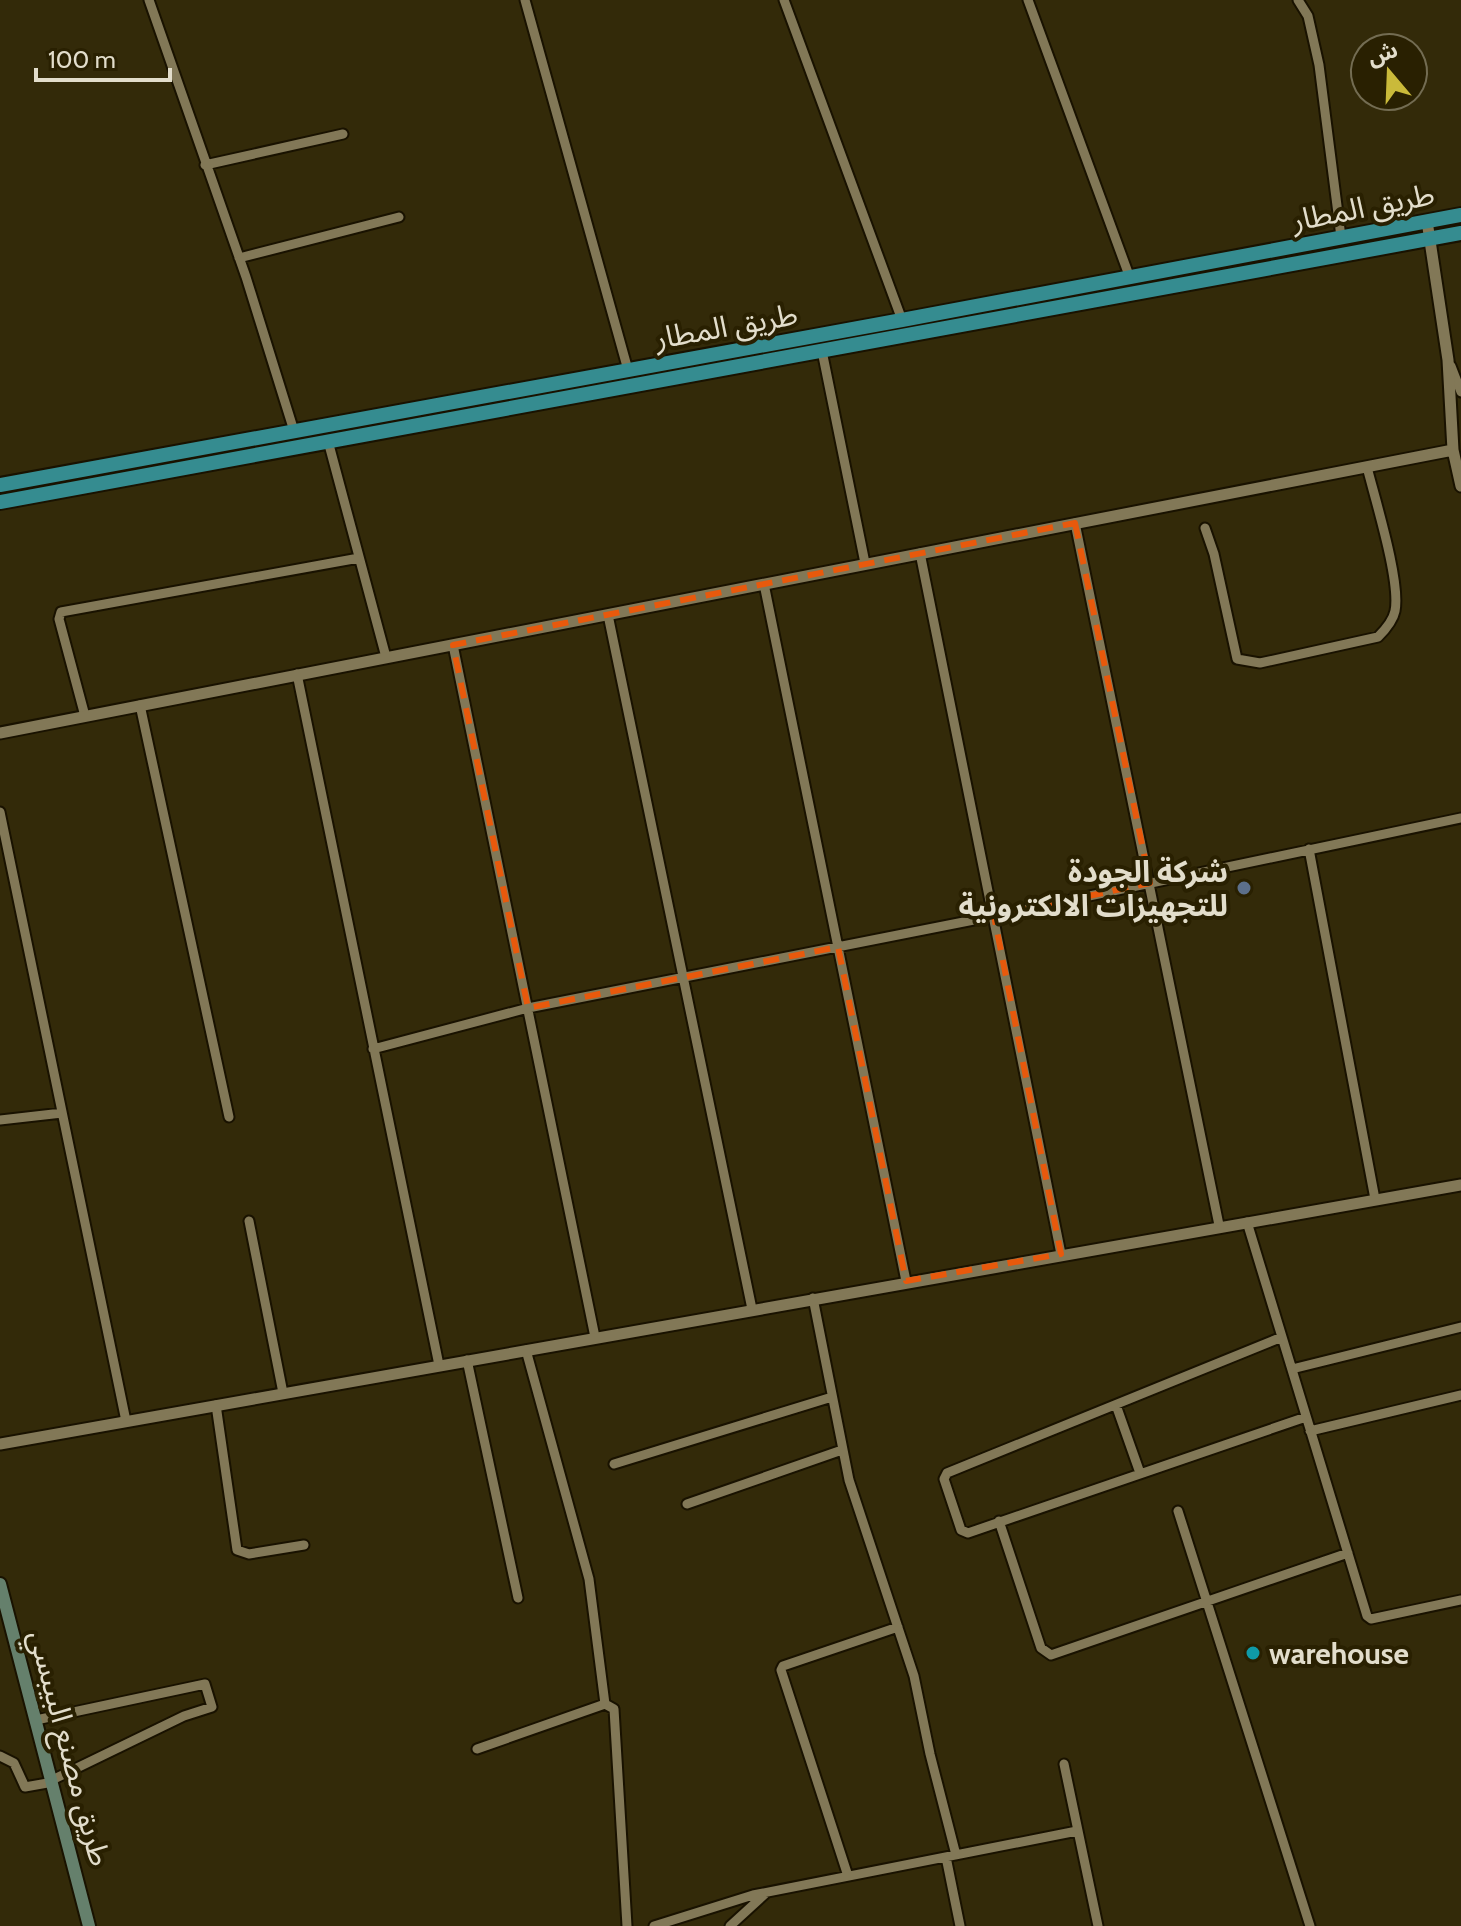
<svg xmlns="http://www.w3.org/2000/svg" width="1461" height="1926" font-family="Cabin,'Noto Sans Arabic',sans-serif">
  <rect width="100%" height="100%" fill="#332a09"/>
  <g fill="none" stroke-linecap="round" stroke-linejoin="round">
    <defs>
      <path id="minor" d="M149 0 246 277 294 431
        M525 0 628 370
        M784 0 902 320
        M1028 0 1130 278
        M1298 0 1308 16 1319 65 1341 237
        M205 165 343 134
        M239 258 399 217
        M822 351 865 563
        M1451 366 1461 392
        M328 441 386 657
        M1075 523 1219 1225
        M1205 528 1214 554 1237 659 1260 663 1378 637C1385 630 1393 621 1395 611 1401 582 1375 499 1367 467
        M920 553 1061 1254
        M764 584 906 1281
        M608 615 752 1309
        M453 645 595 1337
        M297 674 439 1365
        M140 705 229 1117
        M85 716 59 619 61 612 359 558
        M0 812 126 1421
        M1309 849 1375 1199
        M373 1049 528 1008 994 916 1461 818
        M0 1120 62 1113
        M249 1221 283 1393
        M1247 1222 1367 1616 1371 1619 1461 1600
        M813 1298 849 1480 914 1676 930 1754 956 1855
        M1282 1337 947 1473 944 1479 961 1530 968 1533 1306 1417
        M467 1360 518 1598
        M1292 1369 1461 1327
        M216 1405 237 1550 249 1554 304 1545
        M1116 1405 1140 1473
        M1310 1431 1461 1395
        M614 1464 832 1397
        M687 1504 842 1450
        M1178 1511 1310 1926
        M999 1521 1041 1648 1051 1655 1348 1553
        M605 1704 614 1709 627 1926
        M36 1720 205 1684 212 1707 184 1716 52 1780
        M477 1749 605 1704 589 1579 526 1350
        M0 1756 14 1763 25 1787 53 1782
        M1064 1764 1098 1926
        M946 1857 960 1926
        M848 1876 781 1670 783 1666 898 1627
        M654 1926 753 1895 1077 1831
        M730 1926 765 1894"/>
      <path id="tertiary" d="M1427 221 1448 360 1453 450 1461 486
        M0 733 1453 450
        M0 1444 1461 1185"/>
      <path id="secondary" d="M0 1584 89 1926"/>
      <path id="trunk" d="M0 485 902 320 1461 215
        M0 502 1461 233"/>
    </defs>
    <use href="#minor" stroke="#191200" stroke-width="13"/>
    <use href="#tertiary" stroke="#191200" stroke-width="15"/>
    <use href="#secondary" stroke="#191200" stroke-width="16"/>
    <use href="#trunk" stroke="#191200" stroke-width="18"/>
    <use href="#minor" stroke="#827857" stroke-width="9"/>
    <use href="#tertiary" stroke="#827857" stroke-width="11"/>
    <use href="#secondary" stroke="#65806c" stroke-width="12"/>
    <use href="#trunk" stroke="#358c90" stroke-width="14"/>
  </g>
  <path fill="none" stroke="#e8590c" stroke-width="6" stroke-dasharray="16 10" stroke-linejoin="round" d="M1075 523 1150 883 994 916 1061 1254 906 1281 838 947 528 1008 453 645Z"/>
  <circle fill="#5c6f8a" stroke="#292001" stroke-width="3" cx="1244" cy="888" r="8"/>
  <circle fill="#0f9aa8" stroke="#292001" stroke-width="3" cx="1253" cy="1653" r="8"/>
  <g text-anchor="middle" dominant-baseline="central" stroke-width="8" stroke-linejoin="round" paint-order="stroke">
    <g font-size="30" fill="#e2ddcb" stroke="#292001">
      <text transform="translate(1363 207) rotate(-11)">طريق المطار</text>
      <text transform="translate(726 326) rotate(-10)">طريق المطار</text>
      <text transform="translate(70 1748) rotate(75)">طريق مصنع البيبسي</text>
    </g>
    <g font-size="30" font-weight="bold" fill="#e2ddcb" stroke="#292001" text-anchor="end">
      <text x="1228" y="871">شركة الجودة<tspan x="1228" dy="34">للتجهيزات الالكترونية</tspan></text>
      <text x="1269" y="1653" text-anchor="start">warehouse</text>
    </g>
  </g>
  <g transform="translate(1389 72) rotate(341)"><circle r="38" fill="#292001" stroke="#736c52" stroke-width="2"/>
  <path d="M0-6L14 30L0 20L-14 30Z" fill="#caba3a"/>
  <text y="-12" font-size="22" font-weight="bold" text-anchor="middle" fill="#e2ddcb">ش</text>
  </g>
  <path d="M36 68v12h134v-12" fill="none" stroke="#e2ddcb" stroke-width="4"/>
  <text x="48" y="68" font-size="24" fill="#e2ddcb" stroke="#292001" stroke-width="6" paint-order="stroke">100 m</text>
</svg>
